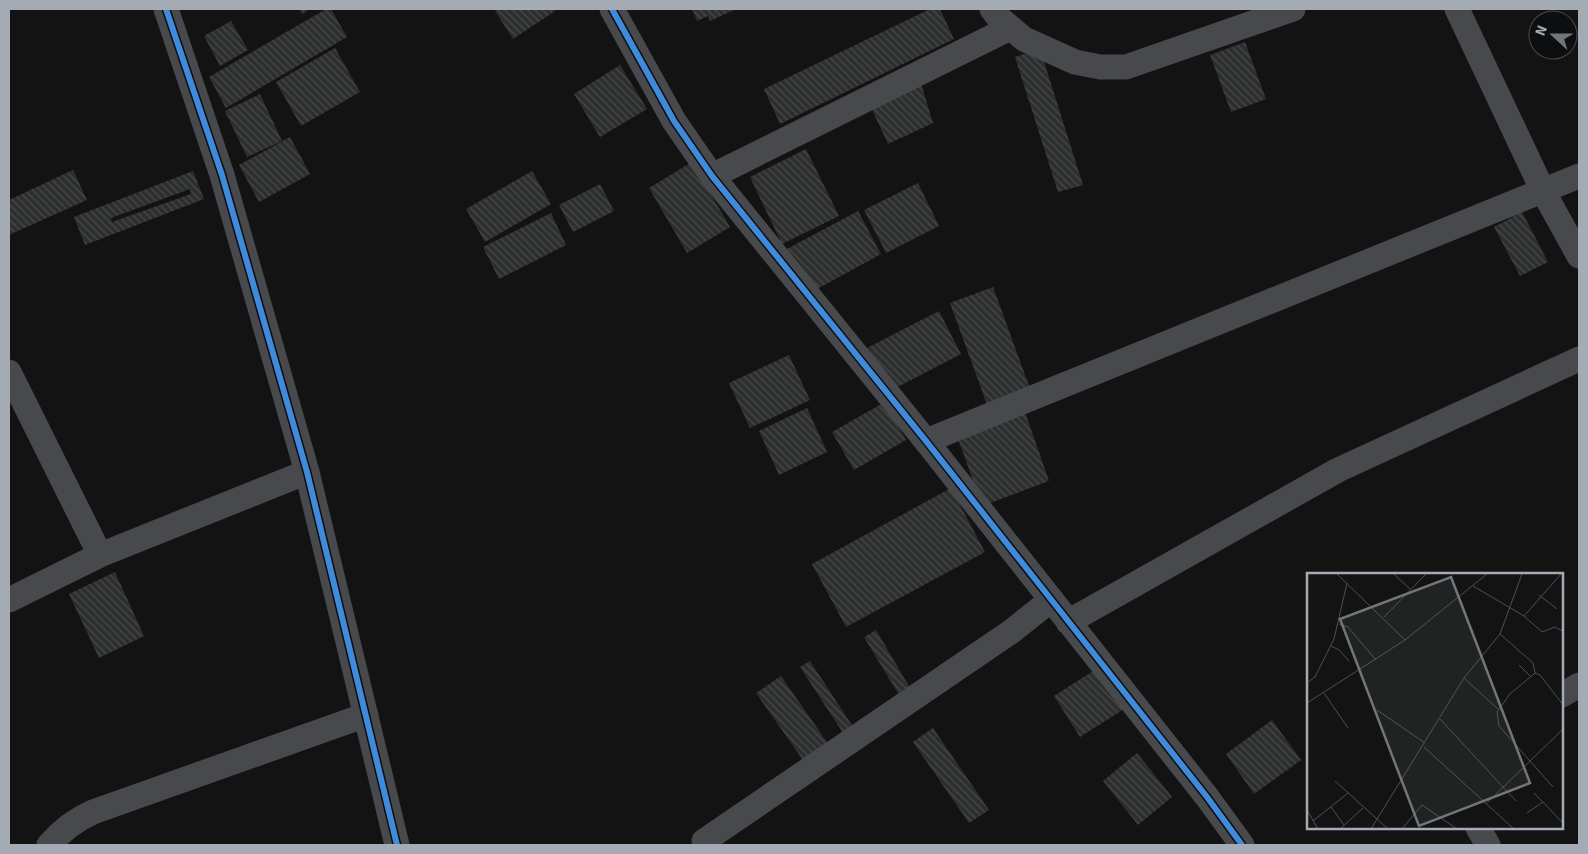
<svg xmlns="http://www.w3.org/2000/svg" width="1588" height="854" font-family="Signika,sans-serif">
  <defs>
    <pattern id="building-back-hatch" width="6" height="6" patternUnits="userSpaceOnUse" patternTransform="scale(1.25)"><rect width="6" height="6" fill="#2d2e2e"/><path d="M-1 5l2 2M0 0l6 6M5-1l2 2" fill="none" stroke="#484a4a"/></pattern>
  </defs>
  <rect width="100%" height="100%" fill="#131313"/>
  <path fill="url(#building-back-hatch)" fill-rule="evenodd" d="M299 9H310L302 14Z
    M326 9H331L347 37 226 108 209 77Z
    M498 9H558L513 39 495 11Z
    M692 9H736L710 21 708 16 697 21Z
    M930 9H940L954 39 780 124 764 89Z
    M231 21 248 50 220 66 204 36Z
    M1245 42 1266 99 1231 112 1210 55Z
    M335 48 360 92 301 126 276 82Z
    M1040 49 1083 185 1058 192 1015 57Z
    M620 65 647 109 600 137 574 94Z
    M920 80 933 123 888 144 869 103Z
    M260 94 282 141 247 157 225 111Z
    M290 137 310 174 259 202 239 165Z
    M806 149 839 216 782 244 750 177Z
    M692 162 730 227 687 253 649 188Z
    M73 170 87 200 9 235V200Z
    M193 171 204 199 85 245 74 217ZM190 189 191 194 112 222 111 218Z
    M532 171 551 204 485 242 466 209Z
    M918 183 939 226 886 253 864 210Z
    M600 184 614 211 573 232 559 205Z
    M858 211 881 254 808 294 785 250Z
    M1522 212 1548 262 1520 276 1494 227Z
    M551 213 566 245 499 279 483 247Z
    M993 287 1032 394 989 410 950 303Z
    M939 311 961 354 888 392 865 349Z
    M789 355 810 400 750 428 729 383Z
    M885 402 906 440 854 470 832 432Z
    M807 408 827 452 779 475 759 431Z
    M1024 409 1049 481 982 506 956 433Z
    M951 488 985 552 846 627 812 564Z
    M115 572 144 636 99 658 69 594Z
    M876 630 913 693 902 700 864 637Z
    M810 661 857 733 847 739 800 667Z
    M1098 668 1124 709 1080 737 1054 696Z
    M781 676 829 745 805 763 756 693Z
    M1272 720 1301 760 1254 794 1226 754Z
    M933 728 989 810 969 823 913 742Z
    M1137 753 1172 797 1138 825 1103 781Z"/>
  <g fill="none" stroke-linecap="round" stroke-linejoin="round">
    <path stroke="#48494c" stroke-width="25" d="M166 9 222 175 307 472 397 845
      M612 9 674 121 712 176 926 441 1207 797 1242 845
      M992 9 998 17 1024 39 1075 62 1100 67H1126L1293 9
      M1457 9 1543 191 1579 256
      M712 176 1010 28
      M9 372 100 555
      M926 441 1579 176
      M9 600 100 555 307 472
      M1068 622 1338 470 1579 359
      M1562 695 1579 685
      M1478 828 1488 845
      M704 841 1012 631 1051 600
      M49 845C62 830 75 820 93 812L366 715"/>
    <defs>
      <path id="cycleway" d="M166 9 222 175 307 472 397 845
        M612 9 674 121 712 176 926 441 1207 797 1242 845"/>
    </defs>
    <use href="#cycleway" stroke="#0d0e0f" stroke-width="9"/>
    <use href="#cycleway" stroke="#408adc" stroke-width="6"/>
  </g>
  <g transform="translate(1307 573)">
    <rect width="256" height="256" fill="#131313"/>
    <path fill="none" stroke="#4d5053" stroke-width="1" d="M30 1 98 67M87 1 103 16M166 13 217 43 235 59 248 54 257 59M232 22 250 36M217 43 254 1M77 44 119 1M32 51 41 54 69 87M193 61 226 90 228 100M24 73 32 77 42 88M212 92 223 103M157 105 191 136M0 110 8 104 27 66 40 10M17 120 41 155M0 130 98 67 180 1M70 137 118 170M133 146 209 228M117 174 207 256M28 208 81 256M246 214 192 153 190 139 203 121 228 100 233 102 257 133M227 220 257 251M180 230 257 155M24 234 37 252M0 237 11 256M220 240 236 229M6 248 41 220M33 256 56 235M64 256 157 105 193 61 215 1M95 256 115 232 150 256"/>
    <path fill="#71767c" fill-opacity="0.15" stroke="#71767c" stroke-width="2.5" d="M144 4 223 210 112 253 33 46Z"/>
    <rect width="256" height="256" fill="none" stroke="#a4abb4" stroke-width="2.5"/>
  </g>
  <rect width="1588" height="854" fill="none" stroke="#a4abb4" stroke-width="20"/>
  <g transform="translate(1553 35) rotate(291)"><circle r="24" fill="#0d0e0f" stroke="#494d51"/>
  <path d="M0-4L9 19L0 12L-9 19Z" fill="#71767c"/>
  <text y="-8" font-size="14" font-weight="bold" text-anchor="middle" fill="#a4abb4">N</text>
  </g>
</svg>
